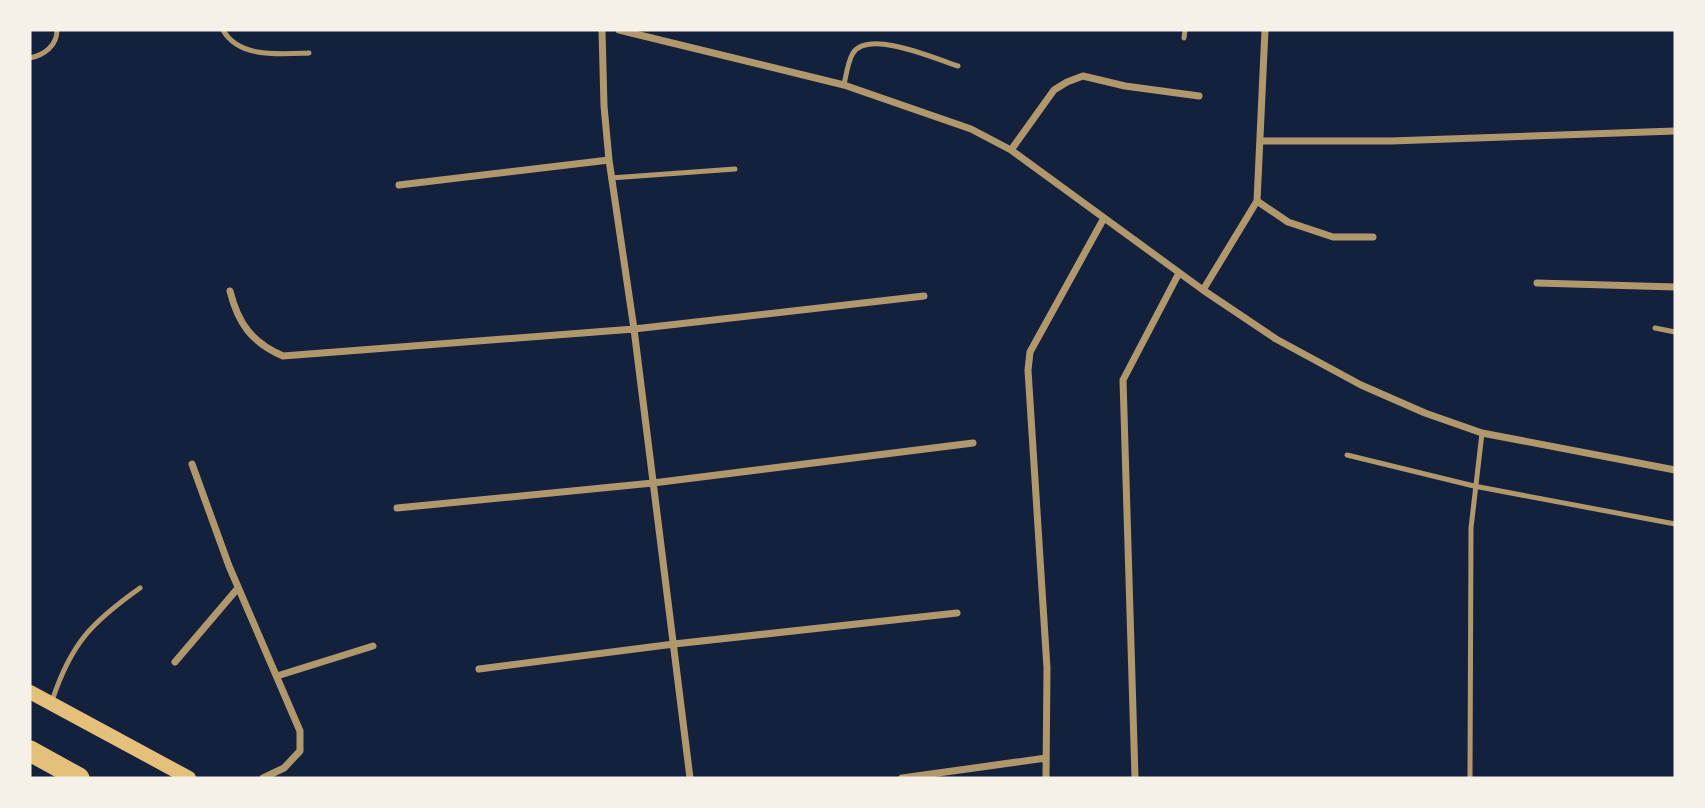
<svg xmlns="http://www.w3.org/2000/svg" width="1705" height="808" font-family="'Golos Text',sans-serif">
  <rect width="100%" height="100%" fill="#14213d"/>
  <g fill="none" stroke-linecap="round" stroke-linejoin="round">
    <path stroke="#b1986c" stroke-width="5" d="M223 30C239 59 282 54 309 53
      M1184 38 1185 30
      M30 58C44 55 57 46 57 30
      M844 85C846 75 848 61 853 53 869 29 936 59 958 66
      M611 178 735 169
      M1655 328 1675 332
      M1347 455 1474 486 1675 524
      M52 701C71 643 92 622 140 588
      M1470 778 1471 528 1482 433"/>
    <path stroke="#b1986c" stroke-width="7" d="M602 30 604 106 609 160 634 329 690 778
      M619 30 844 85 971 129 1011 150 1203 290 1276 339 1361 385 1425 413 1482 433 1675 470
      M1260 141H1391L1675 131
      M1011 150 1054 90 1067 82 1083 76 1125 86 1199 96
      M399 185 609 160
      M1257 201 1288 222 1333 237H1373
      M1537 283 1675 287
      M1203 290 1257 201 1265 30
      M230 291C238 323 251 342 283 356L634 329 924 296
      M192 464 229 566 300 731V751L284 768 263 778
      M397 508 653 483 973 443
      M175 662 238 588
      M479 669 674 644 957 613
      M277 676 373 646
      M902 778 1046 758
      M1046 778 1047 668 1028 370 1030 352 1104 218
      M1135 778 1123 380 1179 273"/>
    <path stroke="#e5c07b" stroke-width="14" d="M30 692 189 778"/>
    <path stroke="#e5c07b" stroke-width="21" d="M30 751 79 778"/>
  </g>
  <rect width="1705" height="808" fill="none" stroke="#f6f1e7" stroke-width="63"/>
</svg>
